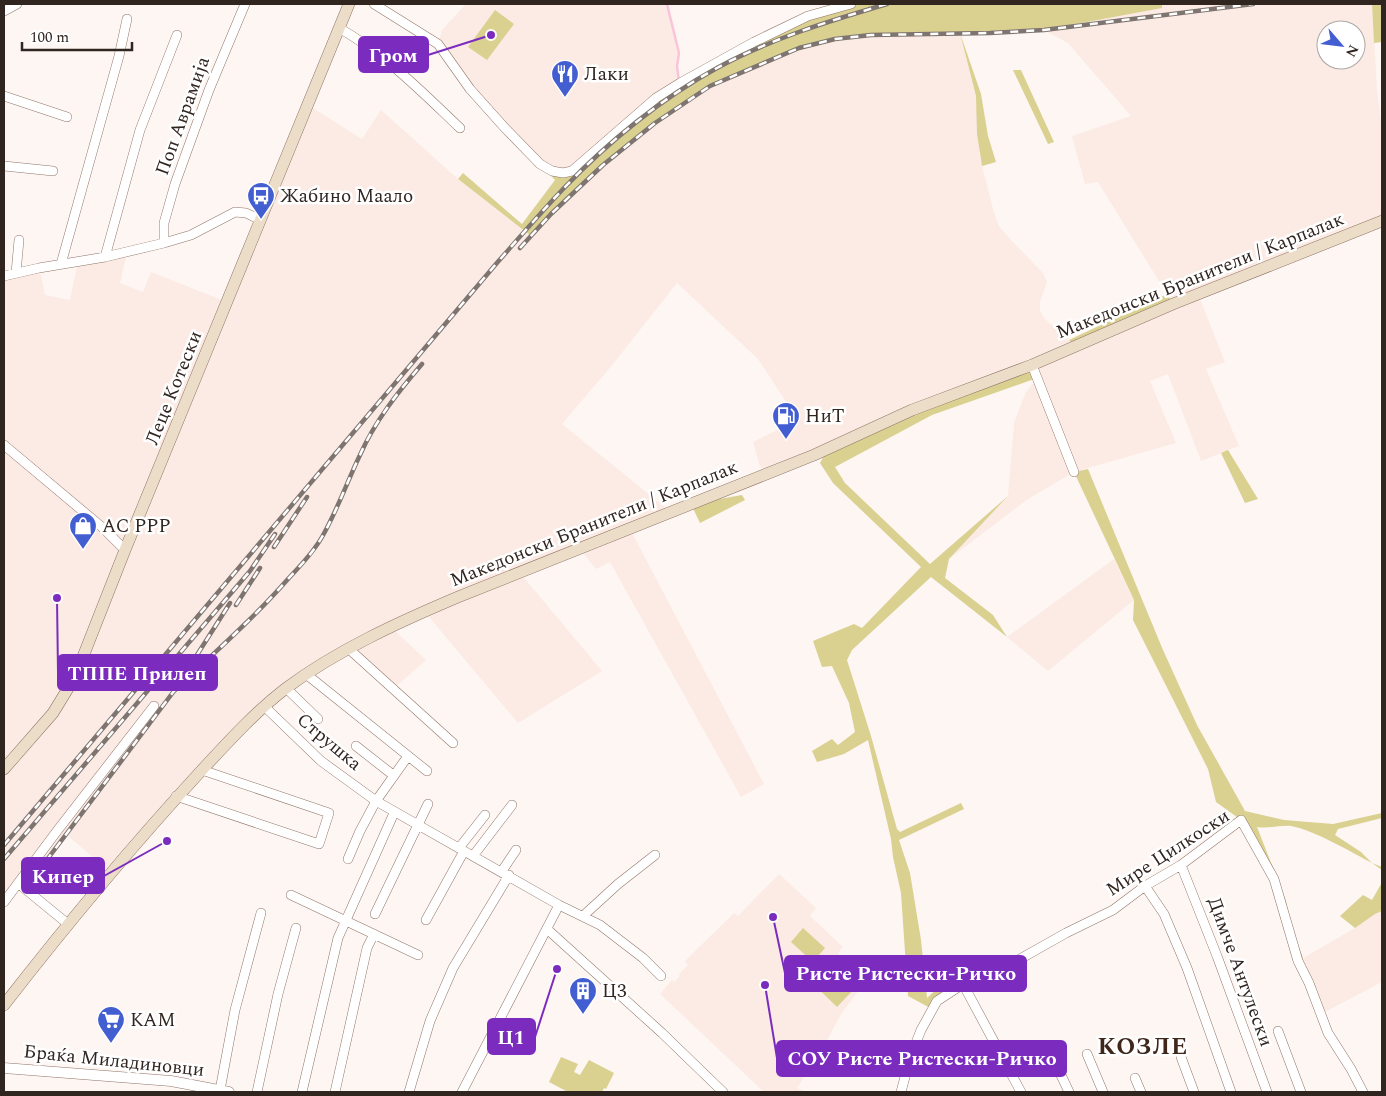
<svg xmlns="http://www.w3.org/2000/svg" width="1386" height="1096" font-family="Spectral,serif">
  <rect width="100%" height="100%" fill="#fdf6f3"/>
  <path fill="#fcebe4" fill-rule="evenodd" d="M466 4H667L679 53 677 66 680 83 572 171H552L504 127 438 44 442 30Z
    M1162 4H1372L1377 88 1382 131V221L1198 294 1225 362 1206 369 1239 446 1201 461 1168 374 1150 381 1176 443 1074 472 1028 499 949 559 1008 496 1014 423 1026 392 1037 378 1032 365 770 472 760 467 753 442 798 420 758 359 677 283 613 364 562 424 671 512 630 529 764 784 741 797 610 562 596 569 579 548 520 573 602 671 518 723 424 611 391 627 426 660 392 690 349 649 286 688 111 873 66 834 46 861 19 884 4 902V276L39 268 45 295 70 300 78 262 127 253 120 283 143 292 151 272 227 302 308 105 362 139 381 110 458 179 531 236 603 165 628 143 655 123 710 86 799 48 835 39 871 35 960 33 976 96 980 158 994 213 999 226 1009 238 1043 273 1047 282 1040 302V311L1044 318 1075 346 1173 304 1098 182 1085 184 1072 136 1131 116 1068 43 1044 30 1161 8ZM1326 30H1356V60H1326Z
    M1114 559 1134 600 1048 671 1007 637Z
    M779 874 816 908 810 916 843 947 838 953 866 981 841 1014 823 1048 797 1088 806 1092H764L660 994 672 980 674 982 680 976 679 974 688 965 685 961 734 913 738 916Z
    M1382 911V982L1321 1014 1298 961 1355 928 1375 914Z"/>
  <path fill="#dad090" d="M851 4H1162V8L1044 30 960 33 981 94 988 136 996 162 982 166 977 134 976 96 960 33 871 35 835 39 799 48 710 86 655 123 628 143 603 165 531 236 458 179 463 173 522 224 555 180 540 164 563 173 656 98 808 16Z
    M1372 4H1382V42L1374 43Z
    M495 10 514 24 487 60 468 47Z
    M1013 70H1021L1054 142 1048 144Z
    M1167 294 1173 304 1075 346 1069 340Z
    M1032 365 1037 378 932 415 835 467 845 483 930 564 1008 496 949 559 945 578 993 615 1007 637 931 577 852 650 847 660 871 736 897 829 900 832 961 803 964 809 899 840 910 873 921 940 927 998 940 986 1001 960 1004 968 963 984 932 1009 908 996 901 893 893 857 891 839 868 740 844 754 817 762 812 751 832 739 838 745 855 732 849 703 832 666 822 667 813 641 854 624 862 628 921 567 833 483 820 463 828 449Z
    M1228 450 1258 499 1245 503 1221 453Z
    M1088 469 1163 650 1197 725 1245 811 1284 820 1333 824 1382 813V818L1338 829 1335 835 1361 852 1372 863 1382 867V870L1372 863C1351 852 1314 830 1291 826 1280 825 1268 829 1257 827L1286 901 1292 929 1303 958 1298 961 1274 879 1241 820 1216 802 1208 769 1133 620 1134 600 1074 472Z
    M742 495 745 500 700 523 691 504Z
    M1381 884 1382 885V911L1375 914 1355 928 1340 916 1363 895 1372 900Z
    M803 928 825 948 813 962 791 942Z
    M822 956 856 987 837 1007 804 975Z
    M561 1057 578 1064 574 1072 580 1075 589 1060 614 1073 606 1089 604 1088 602 1092H568L549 1082Z"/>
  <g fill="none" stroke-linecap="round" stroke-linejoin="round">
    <path stroke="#fac4db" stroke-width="2.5" d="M667 4 679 53 677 66 679 82"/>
    <defs>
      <path id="minor" d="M374 4 438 44 470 89 504 127 540 164 552 171 563 173 572 171 656 98 680 83 754 42 808 16 851 4
        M4 11 17 4
        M339 28C385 54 422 92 460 128
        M4 96 67 117
        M4 166 53 171
        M164 243V223L175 184 209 90 245 4
        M105 257 140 130 177 35
        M61 264 119 56 127 19
        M16 273 19 240
        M4 276 39 268 105 257 164 243 191 235 235 212 246 213 261 220
        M1032 365 1074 472
        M4 445 103 528 125 550
        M349 649 453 743
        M306 674 427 771
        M286 688 318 719
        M264 706 321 761 376 801 559 905 600 925 643 958 661 976
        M356 746 393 775
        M176 796 319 844 329 813 202 770
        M459 848 485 815
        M473 856 512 805
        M348 859 360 831 376 801 408 756
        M1181 865 1217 956 1267 1092
        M502 871 516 850
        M19 884 68 924
        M1145 886 1164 914 1187 968 1231 1092
        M291 895 418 955
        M4 902 57 831 154 706
        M375 914 428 804
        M583 916 618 884 655 855
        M426 920 464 851
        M547 929 662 1033 723 1092
        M963 984 1021 1092
        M1278 1031 1301 1092
        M1087 1054 1103 1092
        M1052 1056 1069 1092
        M1181 1057 1194 1092
        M1135 1078 1141 1092
        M220 1090 235 1010 261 913
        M257 1092 278 994 296 928
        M302 1092 338 938 394 813
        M335 1092 367 948 374 934
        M409 1092 430 1021 453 968 509 875
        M462 1092 559 905
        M901 1092 910 1058 921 1030 937 1001 963 984 1004 968 1066 933 1113 910 1145 886 1181 865 1241 820 1274 879 1298 961 1309 983 1328 1033 1351 1069 1363 1092"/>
      <path id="tertiary" d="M4 1068 171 1081 229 1092"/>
      <path id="secondary" d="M4 769 53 713 75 677 125 550 349 4
        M4 1005C67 924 132 846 201 771 228 742 254 713 285 689 337 650 399 622 458 597L814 455 912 410 1032 365 1173 304 1382 221"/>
    </defs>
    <use href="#minor" stroke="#917568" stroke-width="10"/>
    <use href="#tertiary" stroke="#917568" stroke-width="11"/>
    <use href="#secondary" stroke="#917568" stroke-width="12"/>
    <use href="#minor" stroke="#fff" stroke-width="9"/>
    <use href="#tertiary" stroke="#fff" stroke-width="10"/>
    <use href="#secondary" stroke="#ecddc8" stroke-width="11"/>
    <defs>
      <path id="rail" d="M520 248 551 214 603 165 655 123 710 86 799 48 835 39 871 35 990 33 1044 30 1253 4
        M274 547 307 497
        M236 605 260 568
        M174 691C213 654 253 619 288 579 300 566 313 553 322 537 337 511 347 482 360 455 375 421 398 392 422 364
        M4 845 496 264C519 238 541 212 565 187 608 142 662 98 717 68 770 39 829 21 887 4
        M4 859 250 571 275 534
        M46 861 174 691 230 603"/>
    </defs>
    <use href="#rail" stroke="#7e7470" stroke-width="4.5"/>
    <use href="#rail" stroke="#fff" stroke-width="2.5" stroke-dasharray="8" stroke-linecap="butt"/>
  </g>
  <defs>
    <symbol id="restaurant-pin" viewBox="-11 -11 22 30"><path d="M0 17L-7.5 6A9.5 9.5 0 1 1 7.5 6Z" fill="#425ed1" stroke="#fff"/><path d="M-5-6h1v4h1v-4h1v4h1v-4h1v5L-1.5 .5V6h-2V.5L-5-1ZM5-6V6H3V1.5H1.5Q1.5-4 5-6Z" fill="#fff"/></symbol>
    <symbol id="bus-pin" viewBox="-11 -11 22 30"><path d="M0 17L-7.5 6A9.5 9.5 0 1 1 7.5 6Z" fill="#425ed1" stroke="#fff"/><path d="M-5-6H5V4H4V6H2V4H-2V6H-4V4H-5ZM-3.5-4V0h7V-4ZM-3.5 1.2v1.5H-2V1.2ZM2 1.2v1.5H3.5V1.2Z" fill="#fff"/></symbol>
    <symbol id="fuel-pin" viewBox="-11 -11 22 30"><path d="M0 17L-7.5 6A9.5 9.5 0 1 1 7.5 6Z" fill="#425ed1" stroke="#fff"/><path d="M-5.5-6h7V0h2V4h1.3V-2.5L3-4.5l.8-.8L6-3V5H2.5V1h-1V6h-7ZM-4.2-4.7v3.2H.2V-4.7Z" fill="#fff"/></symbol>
    <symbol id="shop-pin" viewBox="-11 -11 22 30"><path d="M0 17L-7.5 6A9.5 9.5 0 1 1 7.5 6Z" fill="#425ed1" stroke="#fff"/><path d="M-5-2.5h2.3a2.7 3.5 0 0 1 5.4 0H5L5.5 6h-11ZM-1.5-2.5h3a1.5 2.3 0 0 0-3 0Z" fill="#fff"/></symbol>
    <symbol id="building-pin" viewBox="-11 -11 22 30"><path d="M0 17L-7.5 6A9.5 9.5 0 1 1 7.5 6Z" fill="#425ed1" stroke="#fff"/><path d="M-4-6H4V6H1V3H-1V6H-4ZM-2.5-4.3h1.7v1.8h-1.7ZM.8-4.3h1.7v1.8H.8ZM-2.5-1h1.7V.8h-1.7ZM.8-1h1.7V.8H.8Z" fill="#fff"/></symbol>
    <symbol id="supermarket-pin" viewBox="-11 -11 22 30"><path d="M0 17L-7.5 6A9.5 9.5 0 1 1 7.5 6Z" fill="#425ed1" stroke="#fff"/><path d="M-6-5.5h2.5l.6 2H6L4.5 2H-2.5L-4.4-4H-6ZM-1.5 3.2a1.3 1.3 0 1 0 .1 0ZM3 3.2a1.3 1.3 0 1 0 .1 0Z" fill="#fff"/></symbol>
  </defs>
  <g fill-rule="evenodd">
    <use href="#restaurant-pin" x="549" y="58" width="32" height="43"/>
    <use href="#bus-pin" x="245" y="180" width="32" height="43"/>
    <use href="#fuel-pin" x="770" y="400" width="32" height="43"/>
    <use href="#shop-pin" x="67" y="510" width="32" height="43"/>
    <use href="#building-pin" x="567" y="975" width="32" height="43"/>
    <use href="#supermarket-pin" x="95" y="1004" width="32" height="43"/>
  </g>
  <g text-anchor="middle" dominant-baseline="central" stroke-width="5" stroke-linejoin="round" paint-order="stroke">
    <g font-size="19" fill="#312520" stroke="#fff" text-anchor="start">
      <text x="584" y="74">Лаки</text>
      <text x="280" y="196">Жабино Маало</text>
      <text x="805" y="416">НиТ</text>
      <text x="102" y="526">АС РРР</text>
      <text x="602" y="991">Ц3</text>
      <text x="130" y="1020">КАМ</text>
    </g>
    <g font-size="19" fill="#312520" stroke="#fff">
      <text transform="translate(183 116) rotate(-70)">Поп Аврамија</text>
      <text transform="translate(1200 276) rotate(-22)">Македонски Бранители / Карпалак</text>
      <text transform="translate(174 388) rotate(-68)">Леце Котески</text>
      <text transform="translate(594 524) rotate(-22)">Македонски Бранители / Карпалак</text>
      <text transform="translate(329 742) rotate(40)">Струшка</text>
      <text transform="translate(1168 853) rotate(-33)">Мире Цилкоски</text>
      <text transform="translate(1240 972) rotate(70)">Димче Антулески</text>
      <text transform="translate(114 1061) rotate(6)">Браќа Миладиновци</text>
    </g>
    <g font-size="24" font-weight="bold" letter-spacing="1" fill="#3f271c" stroke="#fff">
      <text x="1143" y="1047">КОЗЛЕ</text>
    </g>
  </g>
  <path fill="none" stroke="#7b2cbf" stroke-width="2" d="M491 35L428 55M57 598L58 673M167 841L104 876M773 917L785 973M557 969L535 1037M765 985L777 1058"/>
  <g fill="#7b2cbf" stroke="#fff" stroke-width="2">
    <circle cx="491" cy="35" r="5"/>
    <circle cx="57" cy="598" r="5"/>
    <circle cx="167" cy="841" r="5"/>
    <circle cx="773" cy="917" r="5"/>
    <circle cx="557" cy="969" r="5"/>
    <circle cx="765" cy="985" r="5"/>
  </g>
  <g fill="#7b2cbf" stroke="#7b2cbf" stroke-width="2">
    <rect x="359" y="37" width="69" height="35" rx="5"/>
    <rect x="58" y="655" width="159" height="35" rx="5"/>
    <rect x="22" y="858" width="82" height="35" rx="5"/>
    <rect x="785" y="956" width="241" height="35" rx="5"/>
    <rect x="488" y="1019" width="47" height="35" rx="5"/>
    <rect x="777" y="1041" width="289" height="35" rx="5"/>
  </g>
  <g font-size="20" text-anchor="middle" font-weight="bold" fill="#fff">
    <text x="393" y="62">Гром</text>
    <text x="137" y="680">ТППЕ Прилеп</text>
    <text x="63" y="883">Кипер</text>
    <text x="906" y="980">Ристе Ристески-Ричко</text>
    <text x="511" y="1044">Ц1</text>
    <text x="922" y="1065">СОУ Ристе Ристески-Ричко</text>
  </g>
  <rect width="1386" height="1096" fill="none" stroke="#312520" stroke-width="10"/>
  <g transform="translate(1341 45) rotate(118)"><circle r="24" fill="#ffffff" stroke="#ada8a6"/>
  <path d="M0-4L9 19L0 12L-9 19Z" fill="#425ed1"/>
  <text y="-8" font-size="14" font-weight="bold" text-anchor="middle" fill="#312520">N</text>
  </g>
  <path d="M22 42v8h110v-8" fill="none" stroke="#312520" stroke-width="2.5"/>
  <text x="30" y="42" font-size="15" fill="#312520" stroke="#ffffff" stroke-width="4" paint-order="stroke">100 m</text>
</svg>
